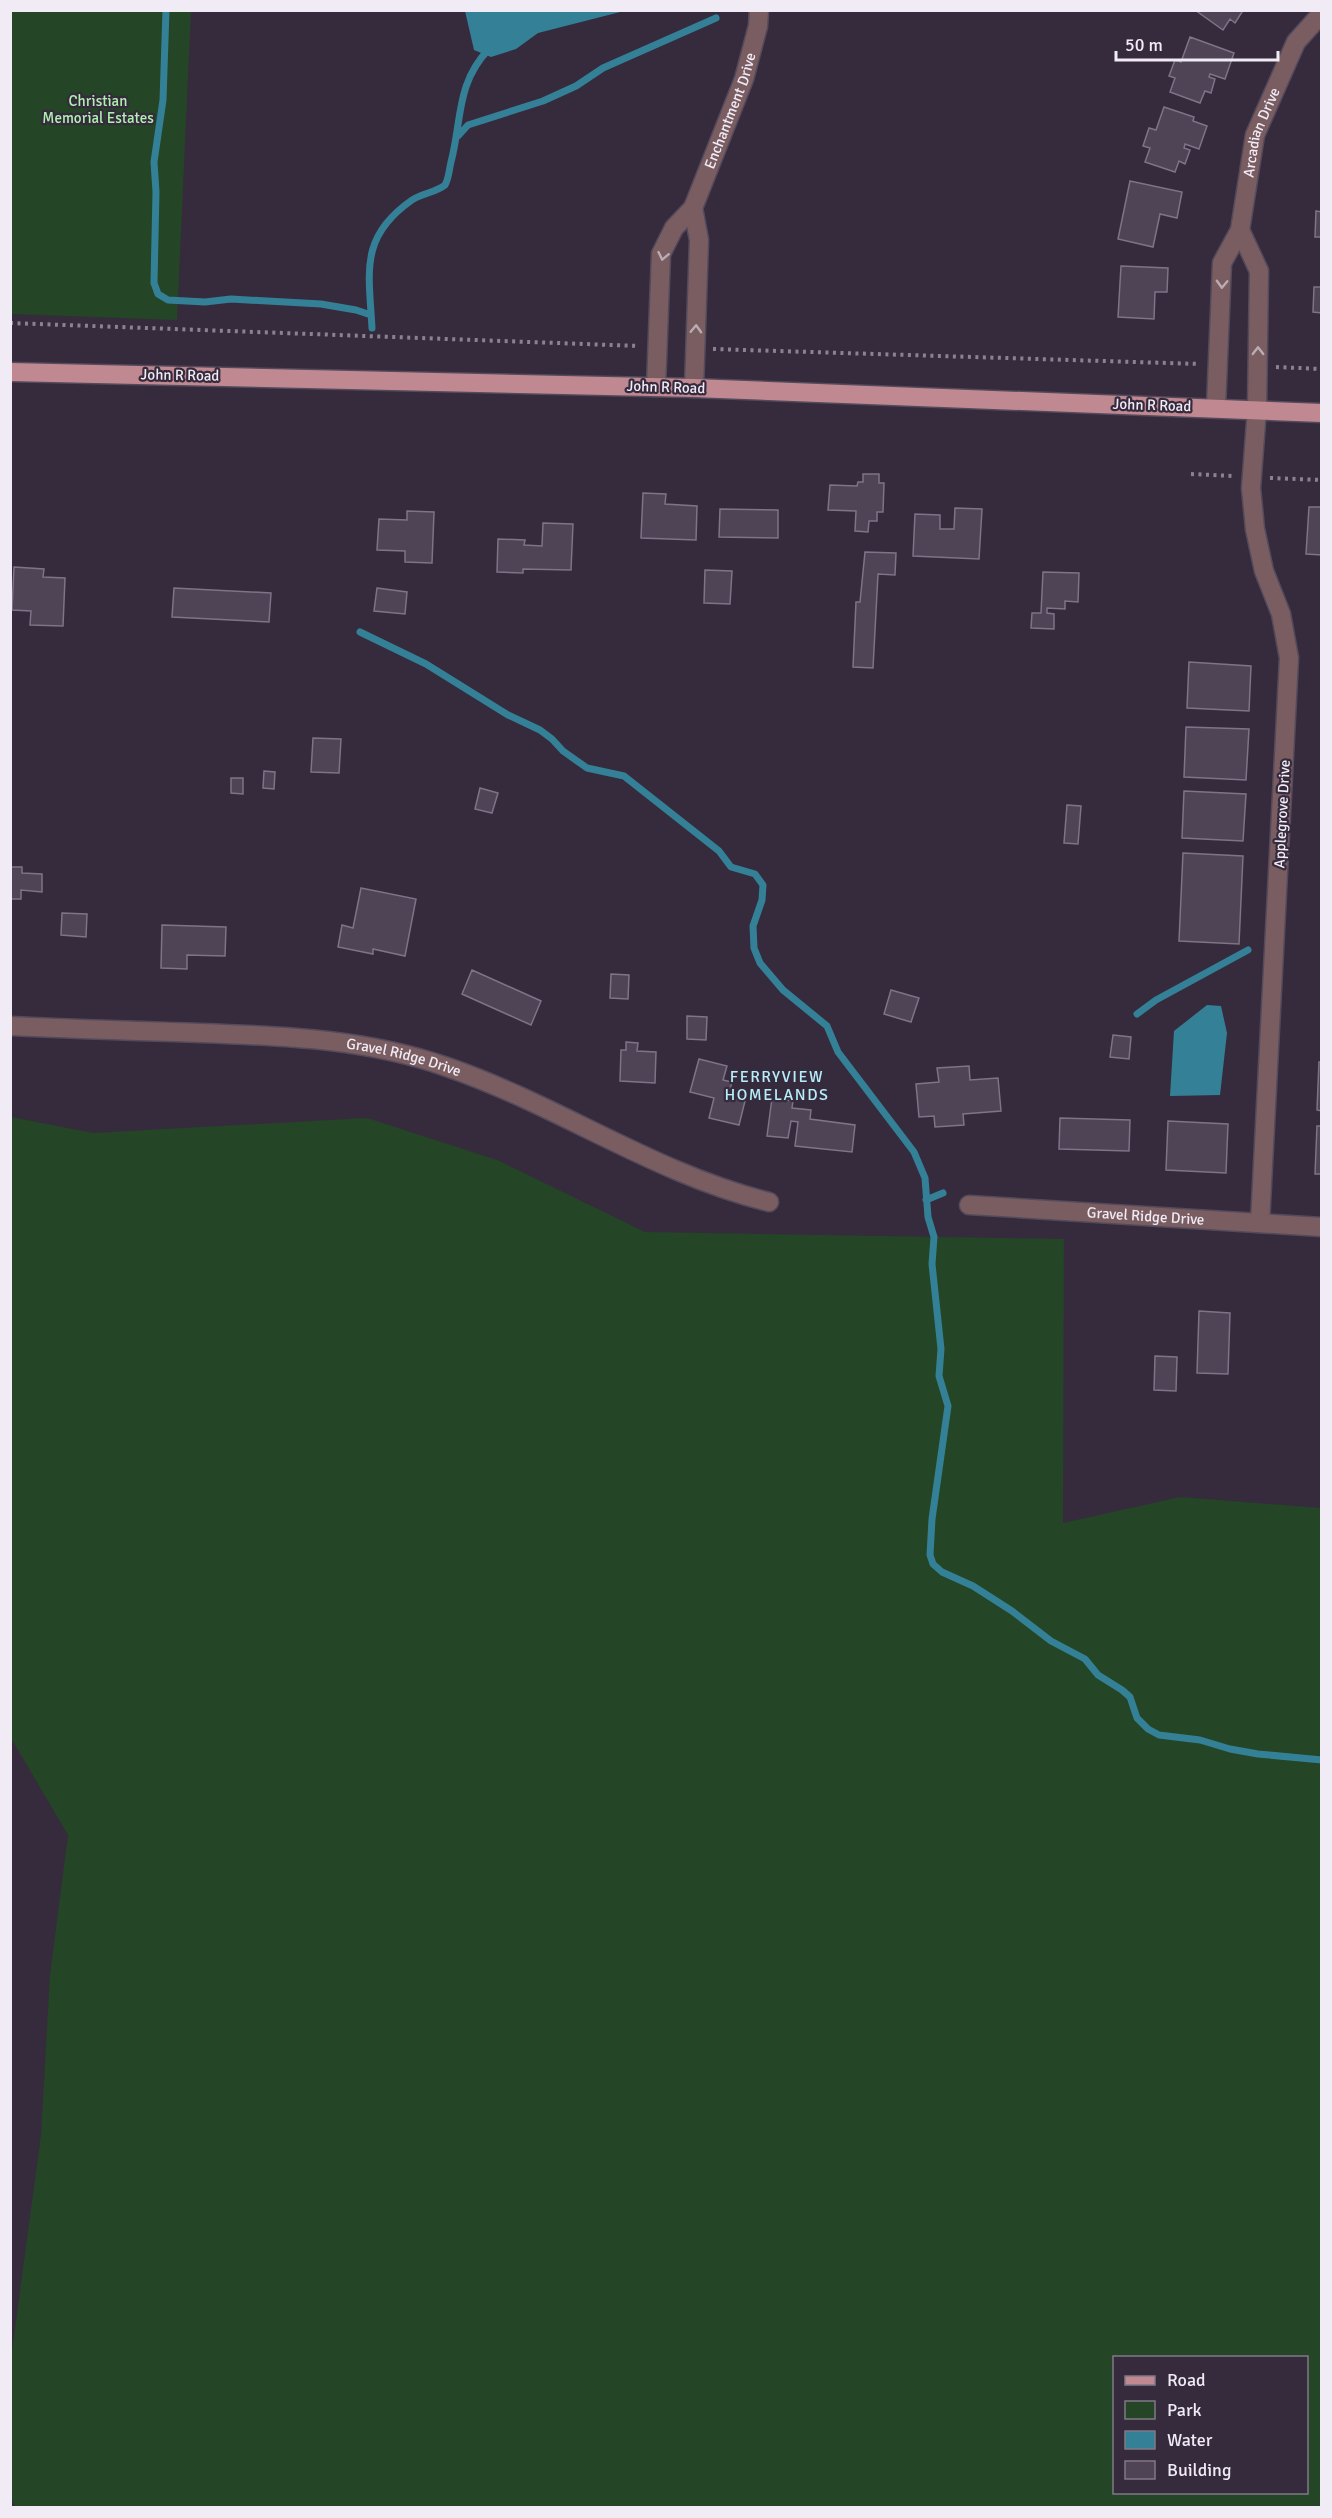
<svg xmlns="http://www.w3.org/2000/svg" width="1332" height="2518" font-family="Signika,sans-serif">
  <rect width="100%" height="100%" fill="#362b3d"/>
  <path fill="#244526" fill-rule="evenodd" d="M11 10 191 11 177 320 11 314Z
    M11 1117 93 1133 367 1118 497 1160 645 1232 1064 1239 1063 1523 1180 1497 1321 1508V2507H15L10 2493 11 2358 41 2135 50 1975 68 1835 11 1738ZM1114 2358H1306V2492H1114Z"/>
  <path fill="#348197" d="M465 11H624L538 33 516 49 491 57 474 50Z
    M1207 1005 1221 1006 1227 1033 1220 1095 1170 1096 1174 1031Z"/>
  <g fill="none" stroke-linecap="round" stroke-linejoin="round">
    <path stroke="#348197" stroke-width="7" d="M166 10 163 100 154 162 156 192 154 283 158 294 168 300 205 302 231 299 321 304 356 310 371 315
      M458 136 468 125 543 101 576 86 603 68 716 18
      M372 328C369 272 359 237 412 200 422 193 435 193 445 185 449 178 449 170 451 162 462 120 456 83 489 49
      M360 632 426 664 508 715 540 730 552 739 563 751 587 768 624 776 719 851 731 867 755 874 763 885 762 900 753 926 754 948 760 963 783 990 827 1026 838 1052 914 1152 925 1178 928 1217 934 1237 932 1264 941 1349 939 1376 948 1406 932 1519 930 1555 933 1564 942 1572 973 1586 1012 1611 1051 1641 1085 1659 1098 1675 1122 1690 1130 1697 1137 1718 1148 1729 1159 1735 1200 1740 1230 1749 1258 1754 1322 1760
      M1137 1014 1156 1000 1248 950
      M926 1200 943 1193"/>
  </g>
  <path fill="#4e4456" stroke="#7e7387" stroke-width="1.5" d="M1195 10H1240L1242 12 1235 23 1230 19 1223 30Z
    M1190 37 1234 53 1225 79 1210 74 1209 77 1215 79 1211 93 1205 91 1200 103 1170 92 1175 78 1169 76 1175 60 1181 62Z
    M1164 107 1194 117 1193 121 1207 126 1199 149 1185 144 1184 148 1190 150 1185 164 1179 161 1175 172 1145 162 1150 148 1143 146 1149 128 1156 130Z
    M1130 181 1182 192 1177 218 1160 214 1153 247 1118 239Z
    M1316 211 1322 212V237H1315Z
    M1121 266 1168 268 1167 292H1155L1154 319 1118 317Z
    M1314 287H1322V313L1313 312Z
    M863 474H879V483H884L883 512H877V521H869L868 532 855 531 856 511 828 510 830 485 857 486 858 482H863Z
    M643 493 666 494 665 504 697 506 696 540 641 538Z
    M1309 507H1322V555L1306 554Z
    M955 508 982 509 979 559 913 556 915 514 940 515V529H954Z
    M720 509 778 510V538L719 537Z
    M407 511 434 512 432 563 405 562V551L377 550 379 519 407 520Z
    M543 523 573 524 571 570 523 569V573L497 572 498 539 525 540 524 545 542 546Z
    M865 552 896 553 895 575 878 574 873 668 853 667 856 602H860Z
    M14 567 44 569 43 577 65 578 63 626 30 625 31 611 12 610Z
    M705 570 732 571 730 604 704 603Z
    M1043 572 1079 573 1078 602 1065 601V609L1047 608V613L1054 614V629L1031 628 1032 613H1041Z
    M174 588 271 593 269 622 172 617Z
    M377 588 407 592 405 614 374 611Z
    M1189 662 1251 666 1249 711 1187 708Z
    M1186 727 1249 729 1246 780 1184 777Z
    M313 738 341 739 339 773 311 772Z
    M264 771 275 772 274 789 263 788Z
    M231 778H243V794L231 793Z
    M480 788 498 793 492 813 475 809Z
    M1184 791 1246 794 1243 841 1182 838Z
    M1067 805 1081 806 1078 844 1064 843Z
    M1183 853 1243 856 1239 944 1179 941Z
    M10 867H22V873L42 874V892L21 890V899H10Z
    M361 888 416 899 405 956 373 949V954L338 947 342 925 353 928Z
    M62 913 87 914 86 937 61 935Z
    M162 925 226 927 225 956 187 955V969L161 968Z
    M472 970 541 1001 531 1025 462 994Z
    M611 974 629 975 628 999 610 998Z
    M891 990 919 998 911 1022 884 1014Z
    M687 1016 707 1017 706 1040 687 1039Z
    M1113 1035 1131 1037 1129 1059 1110 1057Z
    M626 1042 638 1043 637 1051 656 1052 655 1083 620 1081 621 1050H626Z
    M699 1059 727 1066 723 1080 732 1082 729 1093 746 1097 739 1125 709 1118 714 1098 690 1092Z
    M1319 1062H1322V1111L1317 1110Z
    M969 1066 970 1080 998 1078 1001 1111 963 1114 964 1125 935 1127 934 1116 919 1117 916 1084 939 1082 937 1068Z
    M772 1098 793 1101 792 1108 811 1110 810 1119 855 1125 852 1152 795 1146 798 1122 791 1121 788 1138 767 1136Z
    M1060 1118 1130 1120 1129 1151 1059 1149Z
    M1168 1121 1228 1124 1226 1173 1166 1170Z
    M1317 1126H1322V1174H1315Z
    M1199 1311 1230 1313 1228 1374 1197 1373Z
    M1155 1356 1177 1357 1176 1391 1154 1390Z"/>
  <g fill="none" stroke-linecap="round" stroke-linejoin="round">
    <defs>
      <g id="minor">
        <path d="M693 208 699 240 694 388"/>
        <path d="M1240 230 1259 271 1257 409 1251 488 1255 529 1264 571 1281 614 1289 658 1260 1223"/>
        <path id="s1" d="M656 387 661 254 674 228 693 208 744 79 758 26 759 10"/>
        <path id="s2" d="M1216 407 1222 263 1240 230 1255 135 1296 42 1322 13"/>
        <path id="s3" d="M10 1026C74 1029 138 1031 201 1033 285 1036 368 1039 447 1067 558 1105 655 1174 769 1202"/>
        <path id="s4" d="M969 1205 1322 1227"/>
      </g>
      <path id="major" d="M10 372 694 388 1322 413"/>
    </defs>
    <use href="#minor" stroke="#544a5b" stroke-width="21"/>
    <use href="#major" stroke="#544a5b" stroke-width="21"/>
    <path stroke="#8b8291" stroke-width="4" stroke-dasharray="3 4.5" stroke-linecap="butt" d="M10 323 639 346
      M713 349 1200 364
      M1276 367 1322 369
      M1191 474 1233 476
      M1270 478 1322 480"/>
    <use href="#minor" stroke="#795d61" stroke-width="18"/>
    <use href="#major" stroke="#c08891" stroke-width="18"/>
  </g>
  <defs><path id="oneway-chevron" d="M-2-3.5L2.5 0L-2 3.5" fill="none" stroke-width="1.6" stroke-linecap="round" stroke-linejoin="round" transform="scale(1.5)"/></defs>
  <g stroke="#bbabb3">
    <use href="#oneway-chevron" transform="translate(663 256) rotate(102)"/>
    <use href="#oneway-chevron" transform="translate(1222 284) rotate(92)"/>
    <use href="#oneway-chevron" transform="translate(696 329) rotate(-88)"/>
    <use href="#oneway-chevron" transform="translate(1258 351) rotate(-90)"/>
  </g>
  <g text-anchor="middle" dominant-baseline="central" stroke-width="4.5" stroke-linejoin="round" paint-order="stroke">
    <g font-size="15" fill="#aff2af" stroke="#362b3d">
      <text x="98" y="101">Christian<tspan x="98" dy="17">Memorial Estates</tspan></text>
    </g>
    <g font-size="15" fill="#f1ebf6" stroke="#362b3d">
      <text stroke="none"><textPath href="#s1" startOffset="294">Enchantment Drive</textPath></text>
      <text stroke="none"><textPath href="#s2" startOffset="282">Arcadian Drive</textPath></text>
      <text transform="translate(180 375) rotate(1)">John R Road</text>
      <text transform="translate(666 387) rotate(2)">John R Road</text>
      <text transform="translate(1152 405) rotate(2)">John R Road</text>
      <text transform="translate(1282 814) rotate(-87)">Applegrove Drive</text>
      <text stroke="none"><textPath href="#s3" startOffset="396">Gravel Ridge Drive</textPath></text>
      <text stroke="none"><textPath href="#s4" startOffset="177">Gravel Ridge Drive</textPath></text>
    </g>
    <g font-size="16" letter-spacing="1.5" fill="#b6eefb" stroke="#362b3d">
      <text x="777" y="1077">FERRYVIEW<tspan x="777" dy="18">HOMELANDS</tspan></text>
    </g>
  </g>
  <rect width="1332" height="2518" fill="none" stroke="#f1ebf6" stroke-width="24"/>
  <rect x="1113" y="2356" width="195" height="138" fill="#362b3d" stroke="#817887" stroke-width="1.5"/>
  <rect x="1125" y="2376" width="30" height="9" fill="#c08891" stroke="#817887" stroke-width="1.5"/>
  <text x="1167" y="2386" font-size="18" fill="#f1ebf6">Road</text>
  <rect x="1125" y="2401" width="30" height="18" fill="#244526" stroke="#817887" stroke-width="1.5"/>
  <text x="1167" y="2416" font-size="18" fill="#f1ebf6">Park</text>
  <rect x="1125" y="2431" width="30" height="18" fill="#348197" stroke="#817887" stroke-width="1.5"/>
  <text x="1167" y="2446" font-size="18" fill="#f1ebf6">Water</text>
  <rect x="1125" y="2461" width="30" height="18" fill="#4e4456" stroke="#817887" stroke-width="1.5"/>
  <text x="1167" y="2476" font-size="18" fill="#f1ebf6">Building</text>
  <path d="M1116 51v9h162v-9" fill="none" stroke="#f1ebf6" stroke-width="3"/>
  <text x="1125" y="51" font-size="18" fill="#f1ebf6" stroke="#362b3d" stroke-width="4.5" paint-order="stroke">50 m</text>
</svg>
